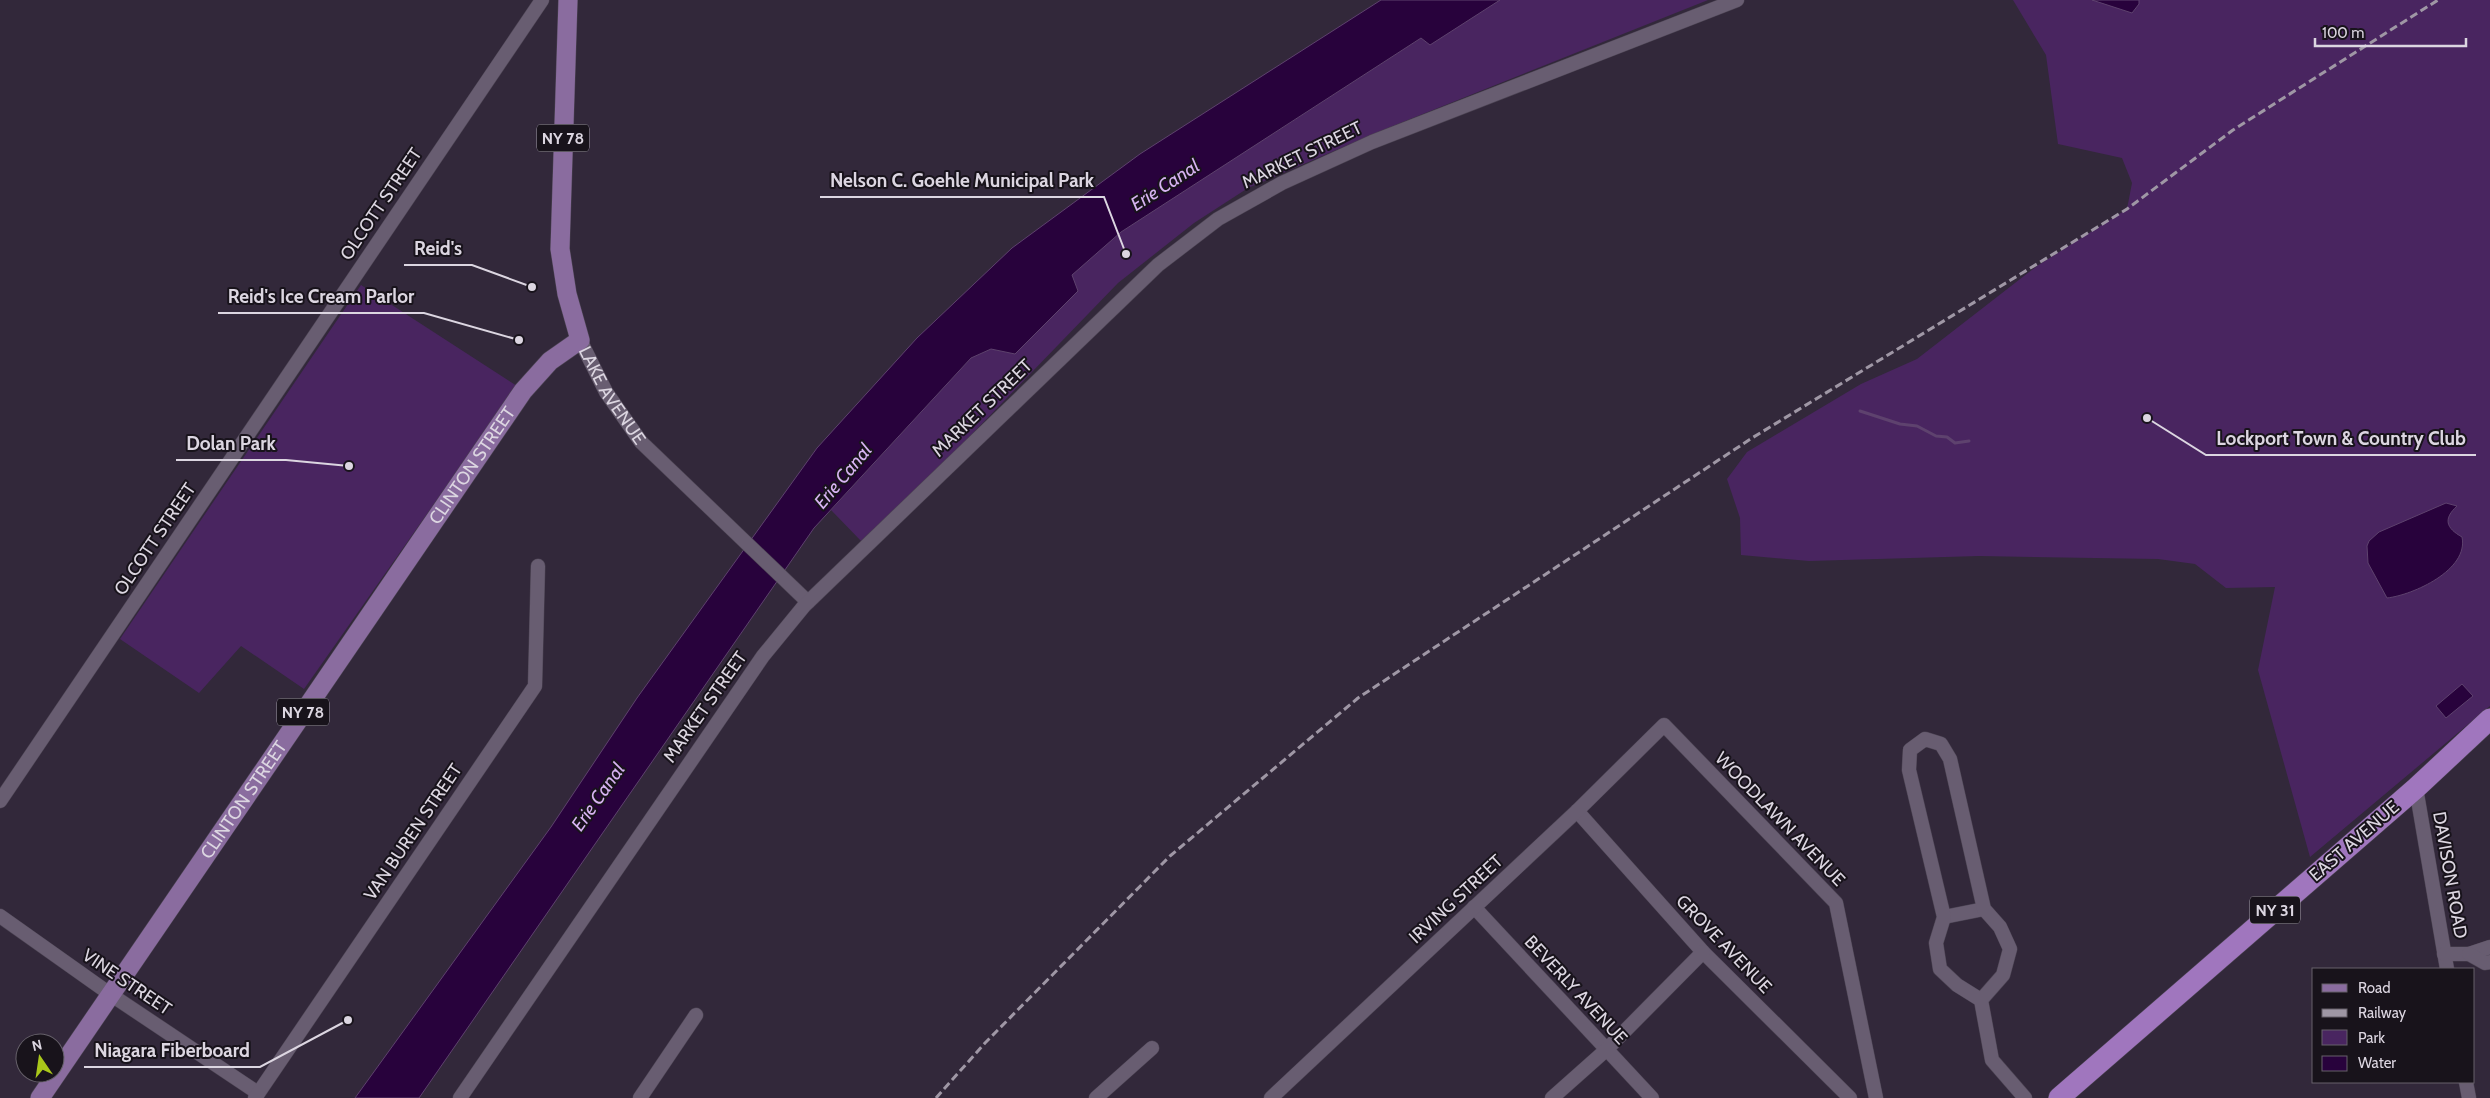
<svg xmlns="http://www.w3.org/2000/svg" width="2490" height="1098" font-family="Cabin,sans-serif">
  <rect width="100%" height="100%" fill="#32283a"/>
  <path fill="#492560" d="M1500 0H1708L1383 130 1248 188 1194 223 1118 283 941 466 863 543 831 510 971 358 991 349 1015 354 1078 291 1071 275 1121 232 1421 38 1430 44Z
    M2013 0H2490V706L2310 857 2258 670 2275 587 2226 588 2195 564 2158 559 1979 556 1809 561 1741 555 1740 518 1727 479 1747 452 1861 384 1917 359 2037 266 2127 209 2132 183 2122 158 2058 144 2046 55Z
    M361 285 517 386 304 689 241 646 199 693 120 639Z"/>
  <path fill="#28023c" stroke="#5e426e" d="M1381 0H1500L1430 45 1421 38 1121 232 1072 275 1078 291 1015 354 991 349 971 358 814 528 419 1098H355L551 827 637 698 817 448 917 338 1012 248 1140 154Z
    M2092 0H2139V4L2132 13Z
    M2446 503 2457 506C2443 519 2446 528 2462 537 2469 570 2413 595 2387 598L2368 563 2367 546 2369 541 2379 532Z
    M2462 684 2473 696 2446 718 2436 706Z"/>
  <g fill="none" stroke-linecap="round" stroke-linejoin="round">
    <path stroke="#5e426e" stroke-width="3" d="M1860 411 1900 424 1917 426 1936 436 1947 437 1955 443 1969 441"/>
    <defs>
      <g id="minor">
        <path id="s1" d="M580 340 606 392 641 442 808 602"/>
        <path d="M2416 788 2447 969"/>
        <path d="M0 801 542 0"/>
        <path d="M1577 811 1703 952 1850 1098"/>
        <path d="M1474 907 1652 1098"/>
        <path d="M0 916 110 994 258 1093"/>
        <path d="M1944 917 1984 909"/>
        <path d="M2444 954H2469L2490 947"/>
        <path d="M2469 954 2485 963 2490 962"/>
        <path d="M1981 1000 2003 975 2010 949 2000 927 1984 909 1950 759 1941 744 1925 739 1910 750 1909 770 1944 917 1936 943 1940 969 1957 985 1981 1000 1992 1060 2025 1098"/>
        <path d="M2466 1082 2469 1098"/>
        <path d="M255 1098 535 686 538 566"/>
        <path d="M460 1098 763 656 804 606 1158 265 1218 219 1282 183 1372 142 1737 0"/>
        <path d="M640 1098 696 1015"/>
        <path d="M1096 1098 1152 1048"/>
        <path d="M1271 1098 1577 811 1664 725 1836 903 1876 1098"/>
        <path d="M1552 1098 1606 1050 1703 952"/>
      </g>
      <g id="major">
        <path id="s2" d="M40 1098 523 391 550 361 580 340 567 294 560 249 568 0"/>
      </g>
      <path id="highway" d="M2059 1098 2416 788 2490 719"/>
    </defs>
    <use href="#minor" stroke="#4c4453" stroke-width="15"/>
    <use href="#major" stroke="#4c4453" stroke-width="20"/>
    <use href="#highway" stroke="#4c4453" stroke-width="22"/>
    <use href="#minor" stroke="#685d71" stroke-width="14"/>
    <use href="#major" stroke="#8a6c9f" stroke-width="19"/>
    <use href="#highway" stroke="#a076be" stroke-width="21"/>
    <path stroke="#9f97a5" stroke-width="3" stroke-dasharray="8 4" stroke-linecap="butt" d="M936 1098 985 1043 1170 856 1358 698 1752 438 2127 209 2233 130 2438 0"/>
  </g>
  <g text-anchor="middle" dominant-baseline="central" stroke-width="4" stroke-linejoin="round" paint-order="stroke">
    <g fill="#18131b" stroke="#a19ca6" stroke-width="1">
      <rect x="537" y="124.5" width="52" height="27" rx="4"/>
      <rect x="277" y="698.5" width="52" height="27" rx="4"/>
      <rect x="2250" y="896.5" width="50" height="27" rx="4"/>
    </g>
    <g font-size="16" font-weight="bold" fill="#dcd6e1">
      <text x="563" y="138">NY 78</text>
      <text x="303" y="712">NY 78</text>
      <text x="2275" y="910">NY 31</text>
    </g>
    <g font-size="18" fill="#dcd6e1" stroke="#18131b">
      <text transform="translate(1302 155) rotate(-26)">MARKET STREET</text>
      <text transform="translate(381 204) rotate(-56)">OLCOTT STREET</text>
      <text stroke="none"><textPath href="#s1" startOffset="64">LAKE AVENUE</textPath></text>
      <text transform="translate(982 408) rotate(-44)">MARKET STREET</text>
      <text stroke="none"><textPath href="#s2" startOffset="766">CLINTON STREET</textPath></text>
      <text transform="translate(155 539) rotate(-56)">OLCOTT STREET</text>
      <text transform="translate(705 707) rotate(-55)">MARKET STREET</text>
      <text stroke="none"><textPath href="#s2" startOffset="361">CLINTON STREET</textPath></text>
      <text transform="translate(1780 819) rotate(46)">WOODLAWN AVENUE</text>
      <text transform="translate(413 832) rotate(-56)">VAN BUREN STREET</text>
      <text transform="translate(2354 841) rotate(-41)">EAST AVENUE</text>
      <text transform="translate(2450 875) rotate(80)">DAVISON ROAD</text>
      <text transform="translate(1456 899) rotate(-43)">IRVING STREET</text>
      <text transform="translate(1724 944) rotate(46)">GROVE AVENUE</text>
      <text transform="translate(127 982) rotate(34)">VINE STREET</text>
      <text transform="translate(1576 990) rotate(47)">BEVERLY AVENUE</text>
    </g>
    <g font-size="19" font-style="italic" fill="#d7b3f2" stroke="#18131b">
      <text transform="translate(1165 185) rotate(-33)">Erie Canal</text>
      <text transform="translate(843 476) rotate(-50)">Erie Canal</text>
      <text transform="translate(598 797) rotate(-55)">Erie Canal</text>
    </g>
  </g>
  <path fill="none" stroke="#dcd6e1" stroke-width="2" d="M1126 254L1104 197H820M532 287L472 265H404M519 340L424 313H218M2147 418L2206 455H2476M349 466L286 460H176M348 1020L260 1067H84"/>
  <g fill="#dcd6e1" stroke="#18131b" stroke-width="2">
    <circle cx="1126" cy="254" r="5"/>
    <circle cx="532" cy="287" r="5"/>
    <circle cx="519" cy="340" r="5"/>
    <circle cx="2147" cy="418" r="5"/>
    <circle cx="349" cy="466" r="5"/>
    <circle cx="348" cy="1020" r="5"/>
  </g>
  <g font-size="19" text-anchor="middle" font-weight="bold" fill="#dcd6e1" stroke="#18131b" stroke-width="4" stroke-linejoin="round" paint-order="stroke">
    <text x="962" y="187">Nelson C. Goehle Municipal Park</text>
    <text x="438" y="255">Reid's</text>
    <text x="321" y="303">Reid's Ice Cream Parlor</text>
    <text x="2341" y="445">Lockport Town &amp; Country Club</text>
    <text x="231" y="450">Dolan Park</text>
    <text x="172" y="1057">Niagara Fiberboard</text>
  </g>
  <rect x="2312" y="968" width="162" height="115" fill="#18131b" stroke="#66616a"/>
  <rect x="2322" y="984" width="25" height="8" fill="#8a6c9f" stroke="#66616a"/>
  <text x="2358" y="993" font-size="15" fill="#dcd6e1">Road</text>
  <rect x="2322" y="1009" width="25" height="8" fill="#9f97a5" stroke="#66616a"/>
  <text x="2358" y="1018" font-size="15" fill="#dcd6e1">Railway</text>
  <rect x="2322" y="1030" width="25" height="15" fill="#492560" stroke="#66616a"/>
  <text x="2358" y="1043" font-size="15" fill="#dcd6e1">Park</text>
  <rect x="2322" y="1056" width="25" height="15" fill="#28023c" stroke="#66616a"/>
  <text x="2358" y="1068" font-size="15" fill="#dcd6e1">Water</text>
  <g transform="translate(40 1058) rotate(347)"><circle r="24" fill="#18131b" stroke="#66616a"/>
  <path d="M0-4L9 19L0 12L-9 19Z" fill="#a9c71a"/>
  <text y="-8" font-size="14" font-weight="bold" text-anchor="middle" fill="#dcd6e1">N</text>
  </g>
  <path d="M2315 38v8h151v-8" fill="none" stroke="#dcd6e1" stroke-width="2.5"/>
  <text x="2322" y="38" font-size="15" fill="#dcd6e1" stroke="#18131b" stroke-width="4" paint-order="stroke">100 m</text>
</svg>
